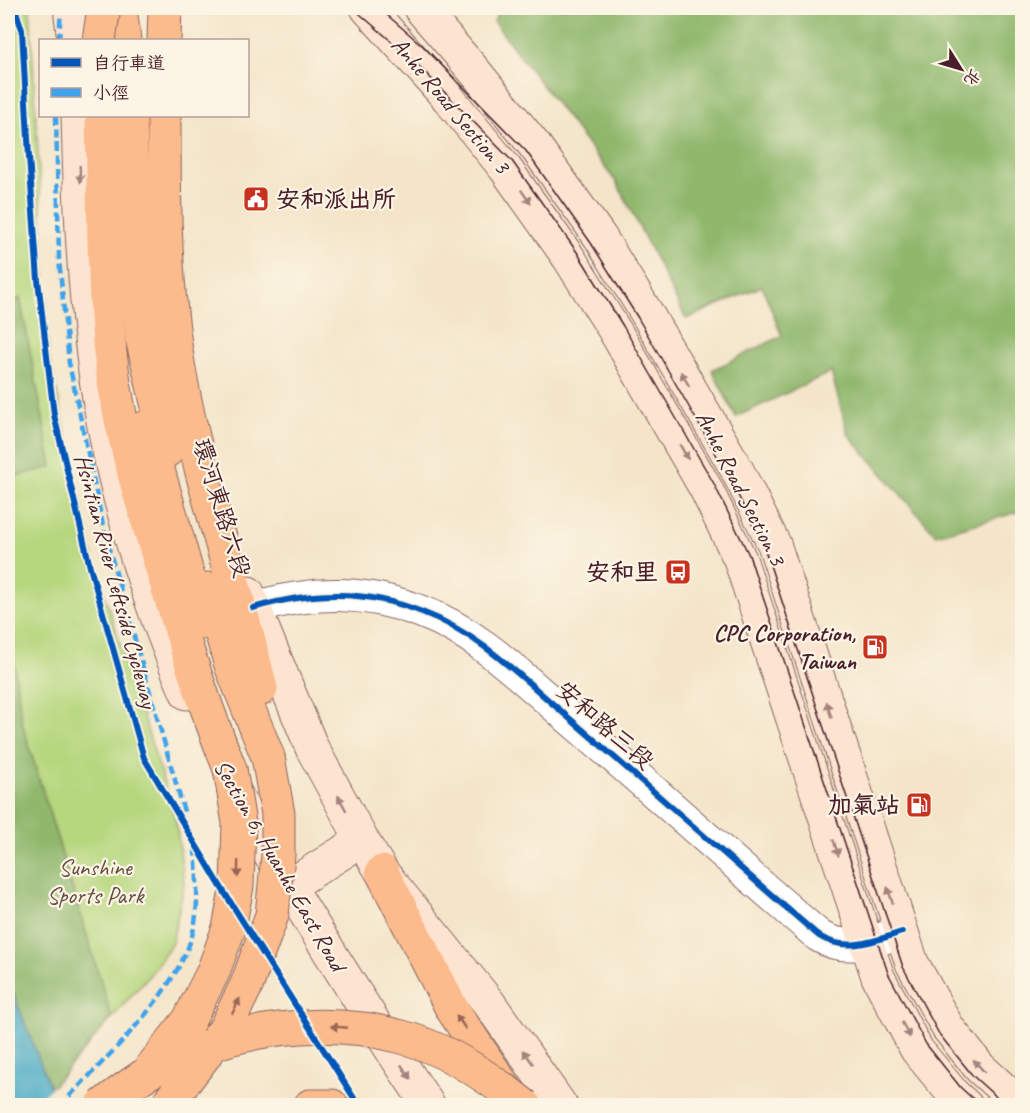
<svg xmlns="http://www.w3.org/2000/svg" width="1030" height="1113" font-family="Caveat,'LXGW WenKai TC',sans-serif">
  <rect width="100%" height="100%" fill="#fcf5e5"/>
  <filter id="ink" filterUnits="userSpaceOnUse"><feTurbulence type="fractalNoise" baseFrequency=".0167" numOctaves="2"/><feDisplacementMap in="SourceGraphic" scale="12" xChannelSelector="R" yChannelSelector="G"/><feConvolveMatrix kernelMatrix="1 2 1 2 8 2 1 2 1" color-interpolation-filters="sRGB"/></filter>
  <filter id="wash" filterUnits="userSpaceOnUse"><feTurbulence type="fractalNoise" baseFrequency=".008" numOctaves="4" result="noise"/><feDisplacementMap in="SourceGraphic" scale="24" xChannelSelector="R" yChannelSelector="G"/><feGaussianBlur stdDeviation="1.35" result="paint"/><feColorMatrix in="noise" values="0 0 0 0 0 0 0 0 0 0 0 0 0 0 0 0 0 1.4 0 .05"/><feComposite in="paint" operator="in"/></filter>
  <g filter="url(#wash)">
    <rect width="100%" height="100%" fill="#f4e5c9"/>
    <path fill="#b6d77e" stroke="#807b54" stroke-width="1.5" d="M8 8H30L49 357 93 558 176 821 184 884 172 943 153 971 34 1106 8 1105Z"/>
    <path fill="#90b86d" stroke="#6d6c4c" stroke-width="1.5" d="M499 8H1022V511L936 535 848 434 831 372 736 417 712 370 782 336 762 286 686 319 617 183 494 22Z
      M20 298 52 467 8 478V304Z
      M8 621 22 723 112 1018 50 1089 8 980Z"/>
    <path fill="#42a8c2" stroke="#466476" stroke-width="1.5" d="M8 980 57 1105H8Z"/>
    <path fill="#f4e5c9" d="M52 1086 60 1106 34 1105 50 1089Z"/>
  </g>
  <g filter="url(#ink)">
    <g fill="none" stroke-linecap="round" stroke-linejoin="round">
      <defs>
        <path id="minor" d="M253 608C312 591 364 589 422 612 479 633 523 679 569 718 653 790 735 864 819 936 846 953 874 941 902 932"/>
        <path id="secondary" d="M70 8 74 40
          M367 8 449 99 505 168 569 258 615 331 706 489 740 559 878 977 917 1050 954 1095 966 1106
          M420 8 477 74 535 146 600 237 646 312 736 468 774 544 912 963 948 1028 980 1068 1022 1106
          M78 116C80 190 82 265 91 338 101 436 126 533 160 625 169 648 177 671 187 693
          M248 593 312 748 362 840 382 872 489 1003 561 1106
          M234 791C250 824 270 854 289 886 334 960 380 1034 429 1106
          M289 886 362 840"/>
        <path id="trunk" d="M120 8 124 40
          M164 40 165 8
          M102 116C104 186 102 258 108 329 113 407 136 484 159 559 180 630 202 700 230 769
          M130 116 133 234 142 338 168 450
          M164 116C164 200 164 285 179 369 198 478 236 582 261 689
          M146 427 201 623
          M208 589 232 668 268 757
          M382 872 452 1009 509 1094
          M310 1106H332"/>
      </defs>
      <use href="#minor" stroke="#866462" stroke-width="34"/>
      <use href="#secondary" stroke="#866462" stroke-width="35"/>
      <use href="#trunk" stroke="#866462" stroke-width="35"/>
      <use href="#minor" stroke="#fff" stroke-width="32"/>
      <use href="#secondary" stroke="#fde4d1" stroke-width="33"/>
      <use href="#trunk" stroke="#fbbb8c" stroke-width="33"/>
      <path stroke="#4a1f2b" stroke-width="1.5" d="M353 8 413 60 512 161 577 252 623 326 713 482 749 555 888 973 926 1044 961 1088 981 1106
        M379 8 423 46 526 151 591 243 638 318 728 475 765 550 903 967 939 1034 973 1076 1006 1106"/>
      <defs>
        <path id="trunk-bridge" d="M99 40 104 8
          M151 1068 189 1020 213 972 229 928 237 886 239 823 230 769
          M102 1106C121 1091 141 1076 162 1065 236 1028 322 1015 402 1037 447 1049 489 1077 525 1106
          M166 1106 225 1029 247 984 272 915 278 855V814L268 757"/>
      </defs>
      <use href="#trunk-bridge" stroke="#866462" stroke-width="35" stroke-linecap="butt"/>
      <use href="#trunk-bridge" stroke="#fbbb8c" stroke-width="33"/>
      <path stroke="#40a2eb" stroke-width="4.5" stroke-dasharray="9 4.5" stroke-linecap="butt" d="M59 40 61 8
        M56 116 59 259 69 363 105 535 185 815
        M60 1106C104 1059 181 990 194 928 199 902 197 875 195 850"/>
      <defs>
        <path id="cycleway" d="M15 8 22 30 29 157 38 280 54 415 90 567 144 758 221 887 359 1106
          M253 608C312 591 364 589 422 612 479 633 523 679 569 718 653 790 735 864 819 936 846 953 874 941 902 932"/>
      </defs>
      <use href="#cycleway" stroke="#fcf5e5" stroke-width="10"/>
      <use href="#cycleway" stroke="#0057b8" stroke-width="6"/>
    </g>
    <defs><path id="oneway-solid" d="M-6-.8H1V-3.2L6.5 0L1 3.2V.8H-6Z" transform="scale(1.5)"/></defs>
    <g fill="#a4827e">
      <use href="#oneway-solid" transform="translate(80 174) rotate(88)"/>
      <use href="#oneway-solid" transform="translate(526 197) rotate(55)"/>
      <use href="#oneway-solid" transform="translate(685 379) rotate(-120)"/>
      <use href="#oneway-solid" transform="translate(684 452) rotate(60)"/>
      <use href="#oneway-solid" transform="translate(829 710) rotate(-108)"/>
      <use href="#oneway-solid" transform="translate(342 803) rotate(-119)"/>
      <use href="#oneway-solid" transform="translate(836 848) rotate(72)"/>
      <use href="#oneway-solid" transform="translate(890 895) rotate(-108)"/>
      <use href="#oneway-solid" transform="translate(906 1030) rotate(62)"/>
      <use href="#oneway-solid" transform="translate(528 1057) rotate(-125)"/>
      <use href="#oneway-solid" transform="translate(979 1066) rotate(-132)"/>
      <use href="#oneway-solid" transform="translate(406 1072) rotate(56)"/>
    </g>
    <g fill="#9a6557">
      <use href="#oneway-solid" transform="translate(238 869) rotate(91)"/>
      <use href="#oneway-solid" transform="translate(236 1006) rotate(-64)"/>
      <use href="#oneway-solid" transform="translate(461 1022) rotate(-124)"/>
      <use href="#oneway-solid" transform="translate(339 1027) rotate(-175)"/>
    </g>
  </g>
  <defs>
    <symbol id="civic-square" viewBox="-11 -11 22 22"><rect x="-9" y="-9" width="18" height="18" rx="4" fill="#c8321e" stroke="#fcf5e5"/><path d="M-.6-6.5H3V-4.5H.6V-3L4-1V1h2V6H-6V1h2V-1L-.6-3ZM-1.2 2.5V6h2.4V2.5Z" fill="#fff"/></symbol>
    <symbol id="bus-square" viewBox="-11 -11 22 22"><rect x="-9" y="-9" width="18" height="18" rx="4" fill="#c8321e" stroke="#fcf5e5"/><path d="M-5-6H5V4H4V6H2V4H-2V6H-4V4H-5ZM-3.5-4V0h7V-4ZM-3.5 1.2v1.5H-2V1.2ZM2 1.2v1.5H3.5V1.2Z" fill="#fff"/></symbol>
    <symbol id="fuel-square" viewBox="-11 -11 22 22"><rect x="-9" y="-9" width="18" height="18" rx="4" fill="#c8321e" stroke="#fcf5e5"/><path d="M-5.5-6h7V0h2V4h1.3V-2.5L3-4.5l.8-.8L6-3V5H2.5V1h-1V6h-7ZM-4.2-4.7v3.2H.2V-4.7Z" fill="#fff"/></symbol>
  </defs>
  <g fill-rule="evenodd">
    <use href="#civic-square" x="241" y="184" width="30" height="30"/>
    <use href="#bus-square" x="663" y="557" width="30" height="30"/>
    <use href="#fuel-square" x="860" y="632" width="30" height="30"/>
    <use href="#fuel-square" x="904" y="790" width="30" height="30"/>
  </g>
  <g text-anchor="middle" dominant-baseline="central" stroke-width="4.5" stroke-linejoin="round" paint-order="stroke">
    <g font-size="24" fill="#4a1f2b" stroke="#fcf5e5">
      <text transform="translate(451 105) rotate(50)">Anhe Road Section 3</text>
      <text transform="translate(741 488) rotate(63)">Anhe Road Section 3</text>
      <text transform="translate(222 508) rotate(73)">環河東路六段</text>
      <text transform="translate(116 581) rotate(75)">Hsintian River Leftside Cycleway</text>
      <text transform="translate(605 725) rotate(41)">安和路三段</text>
      <text transform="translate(280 865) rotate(60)">Section 6, Huanhe East Road</text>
    </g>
    <g font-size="24" font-weight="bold" fill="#4a1f2b" stroke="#fcf5e5" text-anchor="end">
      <text x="276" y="199" text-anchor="start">安和派出所</text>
      <text x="658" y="572">安和里</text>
      <text x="856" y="633">CPC Corporation,<tspan x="856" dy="28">Taiwan</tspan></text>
      <text x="900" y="805">加氣站</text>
    </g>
    <g font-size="24" fill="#654d40" stroke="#fcf5e5">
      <text x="95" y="867">Sunshine<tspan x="95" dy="28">Sports Park</tspan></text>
    </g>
  </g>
  <rect width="1030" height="1113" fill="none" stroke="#fcf5e5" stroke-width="30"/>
  <rect x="39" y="39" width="210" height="78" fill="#fcf5e5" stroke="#b59f9b" stroke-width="1.5"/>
  <rect x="51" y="58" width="30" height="9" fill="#0057b8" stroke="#b59f9b" stroke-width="1.5"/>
  <text x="93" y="69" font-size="18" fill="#4a1f2b">自行車道</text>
  <rect x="51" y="88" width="30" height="9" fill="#40a2eb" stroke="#b59f9b" stroke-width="1.5"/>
  <text x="93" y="99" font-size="18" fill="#4a1f2b">小徑</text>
  <g transform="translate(961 69) rotate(127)" stroke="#fcf5e5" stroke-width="4.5" paint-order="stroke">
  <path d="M0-4.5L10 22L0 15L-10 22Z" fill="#4a1f2b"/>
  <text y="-9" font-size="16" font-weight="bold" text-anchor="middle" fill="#4a1f2b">北</text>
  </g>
</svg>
